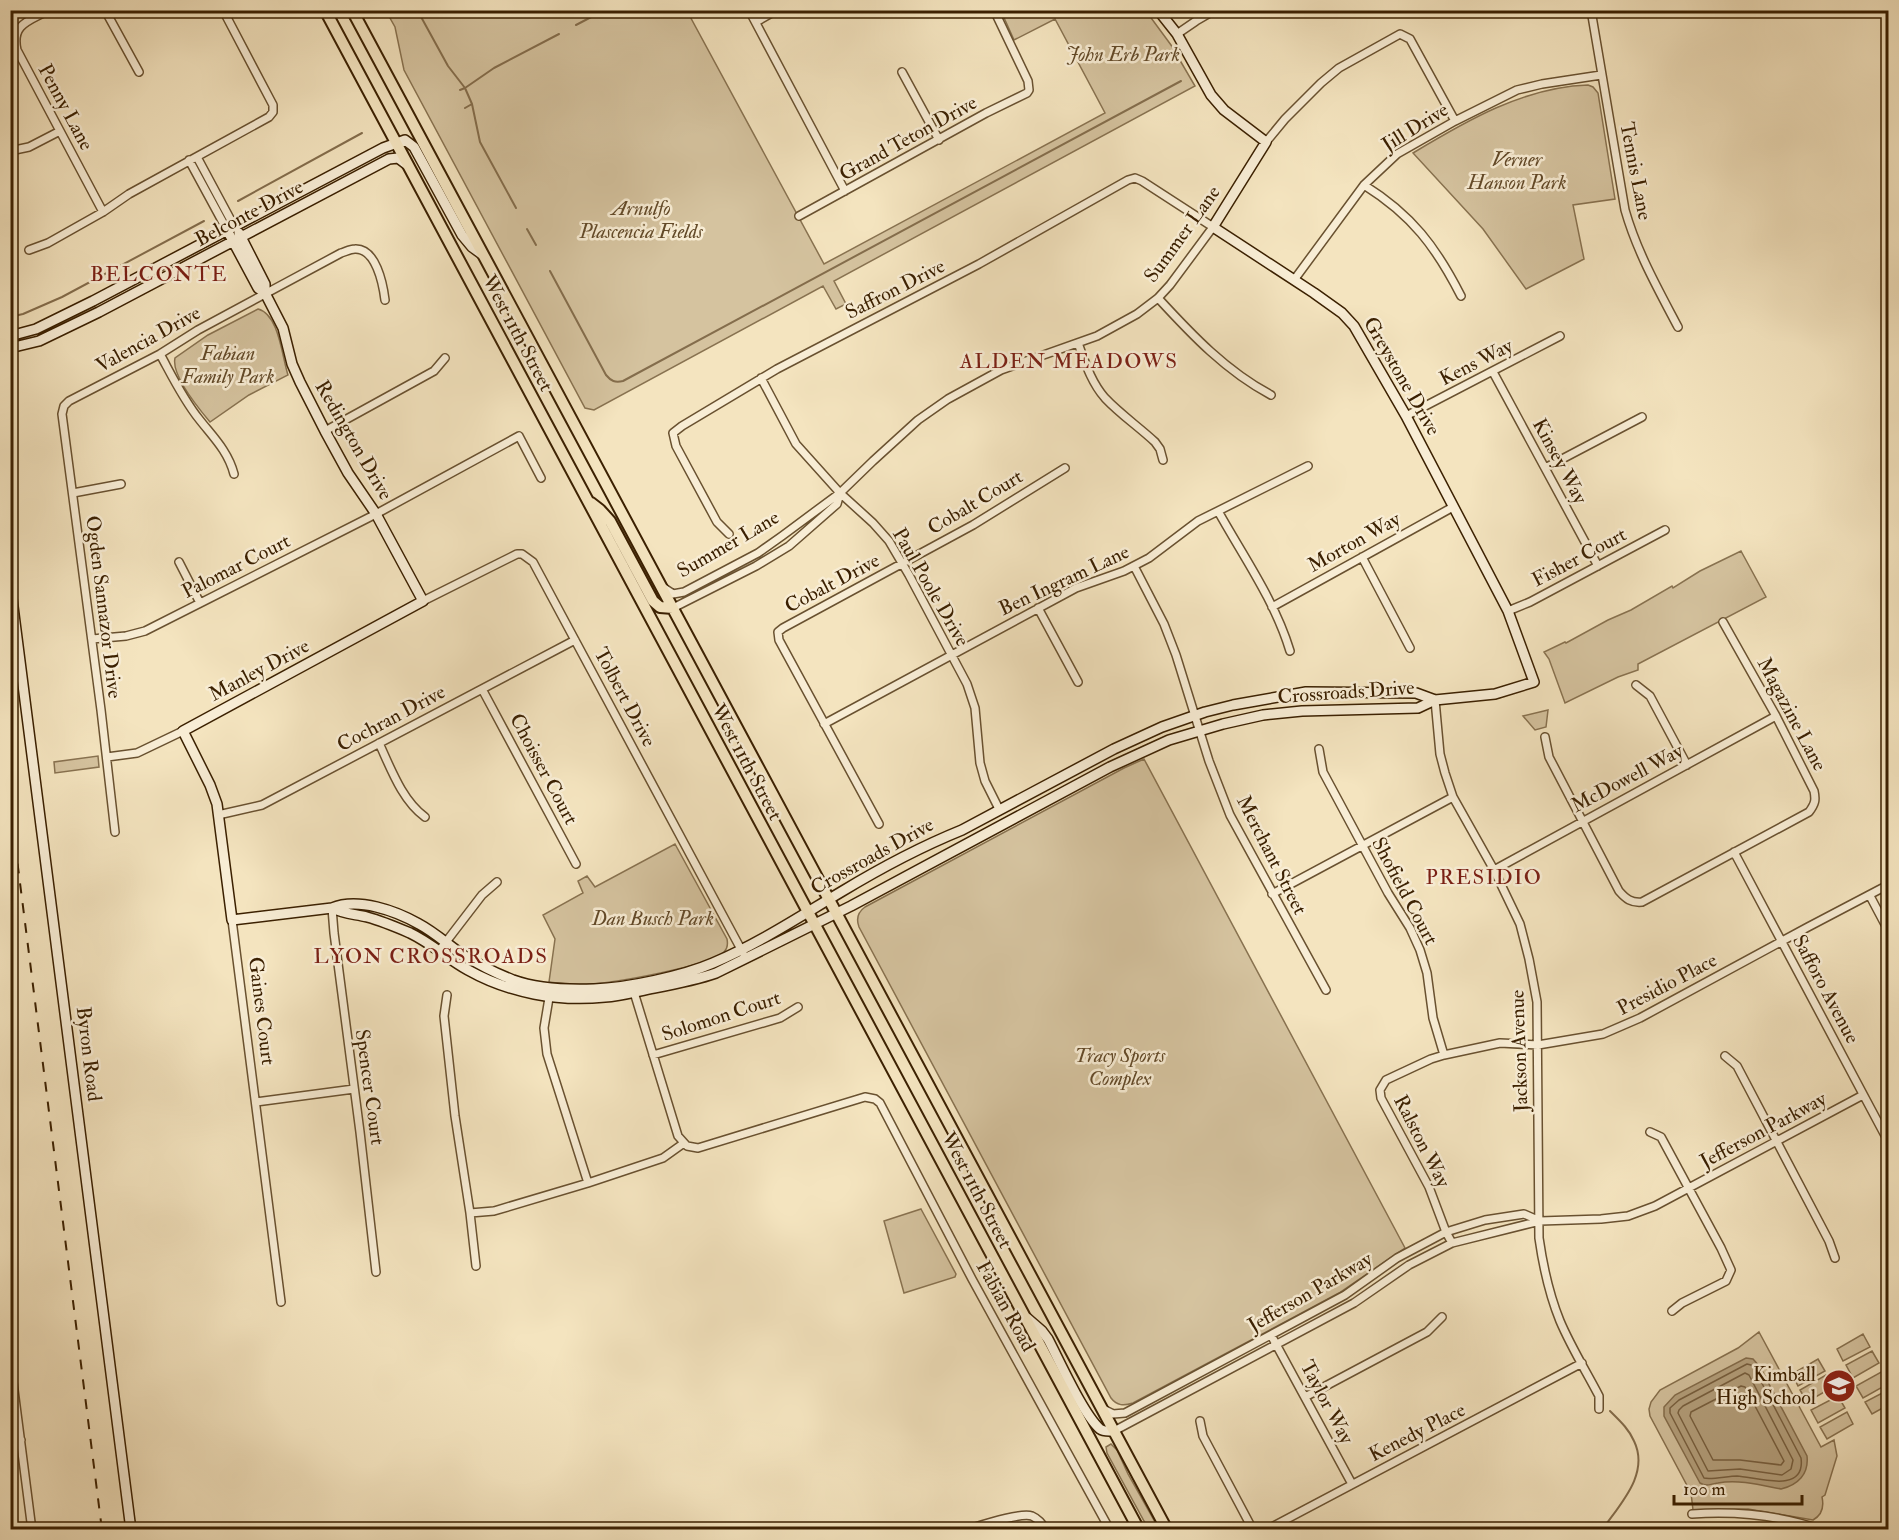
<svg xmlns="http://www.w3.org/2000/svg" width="1899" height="1540" font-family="'IM FELL Double Pica',serif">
  <rect width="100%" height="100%" fill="#f4e4bf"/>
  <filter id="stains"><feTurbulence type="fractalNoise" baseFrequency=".00333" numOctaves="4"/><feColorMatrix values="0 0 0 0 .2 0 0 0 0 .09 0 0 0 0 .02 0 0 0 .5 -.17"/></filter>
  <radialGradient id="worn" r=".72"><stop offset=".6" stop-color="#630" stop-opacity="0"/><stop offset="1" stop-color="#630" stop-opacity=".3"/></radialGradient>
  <path fill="#d5c39f" stroke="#887250" stroke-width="1.5" d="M386 11H687L824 264 1105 113 1055 19 1014 40 1001 11H1146L1171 45 1195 86 834 281 846 304 836 309 823 286 594 410 585 408 404 70 395 27Z
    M1588 85 1593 87 1598 93 1615 199 1573 205 1584 259 1526 289 1483 229 1413 153C1466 121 1524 87 1588 85Z
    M258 309C279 314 282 357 288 375L249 395 210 422C199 409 171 375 175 358L208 335Z
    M1741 551 1766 597 1638 664V670L1618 677 1565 703 1549 659 1544 652 1565 642 1566 643 1608 620 1631 610 1672 586 1673 588 1700 571Z
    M1548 710 1546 727 1535 730 1523 716Z
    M98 756 99 767 55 773 54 762Z
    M1144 759 1405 1248 1339 1293 1133 1403C1124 1406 1117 1406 1111 1398L859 927C856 919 858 912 865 907L1124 768Z
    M675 844 727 939C728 944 728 948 724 952 711 966 612 983 590 984 576 985 563 984 549 982L555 939 543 915 583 893 578 881 587 876 595 887Z
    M921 1209 956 1274 955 1277 904 1293 884 1221Z
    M1759 1332 1821 1447 1834 1440 1837 1456 1825 1495 1822 1497C1824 1506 1822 1515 1813 1520L1748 1509 1693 1510 1691 1493 1650 1416 1649 1409 1651 1402 1660 1390 1738 1348Z
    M1863 1334 1870 1347 1843 1361 1837 1349Z
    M1872 1351 1879 1363 1853 1378 1846 1365Z
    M1818 1359 1825 1371 1798 1386 1792 1374Z
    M1883 1371 1888 1384 1863 1398 1856 1386Z
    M1826 1375 1833 1387 1807 1402 1800 1390Z
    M1888 1390V1405L1872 1414 1865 1402Z
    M1838 1396 1845 1408 1818 1423 1811 1410Z
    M1847 1412 1853 1424 1827 1439 1820 1427Z
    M1111 1444 1117 1450 1128 1474 1159 1529H1149L1144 1521 1107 1453 1106 1447Z"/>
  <path fill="#b5a17e" stroke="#846d4c" stroke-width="1.5" d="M1746 1358 1753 1359 1760 1367 1807 1456C1809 1474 1798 1485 1781 1489 1761 1485 1738 1479 1718 1483 1710 1484 1707 1487 1700 1483L1664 1416V1407L1675 1395Z"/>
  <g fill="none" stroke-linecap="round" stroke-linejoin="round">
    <path stroke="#786040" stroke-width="1.5" d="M1747 1364 1751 1365 1755 1370 1801 1458C1806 1495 1756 1477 1737 1476 1728 1476 1711 1480 1704 1478L1670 1413V1408L1679 1400Z
      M1745 1373 1749 1375 1793 1460 1791 1469 1782 1475 1740 1469 1708 1471 1678 1413 1679 1410 1683 1406Z
      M1741 1386 1745 1387 1784 1461 1781 1465 1740 1460H1713L1690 1416 1691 1412Z"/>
    <path stroke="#846d4c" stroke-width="2" d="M420 15 448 66 465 88 460 90
      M576 25 597 14 598 10
      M472 104 480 142 516 208
      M465 108 472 104 465 88 494 68 559 34
      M238 201 362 133
      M527 229 536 245
      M550 271 606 375C611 381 615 383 623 381L1181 81
      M10 317 23 314 62 297 204 221
      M1602 1530C1620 1504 1650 1474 1634 1441 1629 1429 1619 1420 1610 1411"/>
    <defs>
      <path id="street" d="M49 10C29 21 11 24 17 50L103 212
        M105 10 139 72
        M749 10 845 191
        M1591 10 1625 210C1637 252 1658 289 1678 327
        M756 22 777 10
        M1177 34 1196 21 1215 10
        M902 72 939 140
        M1266 142 1285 119 1321 83 1339 68 1400 34 1410 39 1455 121
        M10 151 29 147 60 131
        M197 157 234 226
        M189 160 227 230
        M1364 185C1412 215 1436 247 1461 296
        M799 216 986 113 1027 93 1029 90 1028 81 994 10
        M29 250 48 243 103 212 129 194 269 117 273 112V105L223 10
        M1294 280 1364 185 1397 154 1455 121 1517 90 1542 84 1601 75
        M1158 298C1192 335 1226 371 1271 395
        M1078 343C1085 362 1091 382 1105 398 1120 414 1139 427 1155 442L1160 449 1163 460
        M160 354C172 376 183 399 199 419 213 437 228 451 234 474
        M1493 372 1598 566
        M761 378 796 444 840 493 873 523 889 541 909 575 967 684 975 708 980 763 985 781 999 809
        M1406 416 1560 336
        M325 431 434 371 445 358
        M1545 468 1642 417
        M73 493 121 484
        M1218 511C1243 556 1275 601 1290 651
        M1362 557 1410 648
        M179 562 200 603
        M1134 566 1164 624 1176 655 1209 761 1230 815 1326 990
        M664 588 673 594 684 592 758 553 782 536 840 493 873 461 918 420 948 399 1001 370 1097 336 1137 314 1158 298 1170 285 1213 227 1142 181 1135 178 1128 180 979 264 777 369 682 426 673 433 676 446 717 522 729 534
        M423 601 517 554H522L533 562 743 953
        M1272 607 1453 507
        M673 608 756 566 789 546 837 504 840 493
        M1038 608 1078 682
        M1508 611 1530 602 1665 530
        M92 639 126 636 145 631 376 514 519 436 541 478
        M1636 685 1650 696 1687 765
        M482 689 576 864
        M1435 700 1440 754 1445 773 1453 797 1494 870 1520 924 1529 959 1537 1002 1539 1238C1543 1266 1549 1294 1560 1321 1571 1347 1586 1371 1599 1396V1409
        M824 724 1076 588 1124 571 1149 558 1198 521 1308 466
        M1545 737 1549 757 1619 891C1626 899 1631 903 1642 902L1809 812C1815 804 1816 800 1814 791L1776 716 1723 622
        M379 743C391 769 402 800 425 817
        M1319 749 1323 772 1388 893 1410 928 1420 950 1427 973 1433 1018 1444 1055
        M107 757 137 753 183 731
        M218 815 262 805 575 640
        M879 824 779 640 778 632 783 628 973 525 1065 468
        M115 832 101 710 62 414 64 406 69 401 160 354 198 330 341 253C345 252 350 249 355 249 376 248 383 284 385 300
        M1734 852 1888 1141
        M1494 870 1776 716
        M1272 894 1453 797
        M1870 896 1888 930
        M332 908 334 933 360 1132 376 1272
        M232 920 281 1302
        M439 951 482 895 497 882
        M633 989 678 1136 687 1146 698 1148 865 1097 875 1099 880 1103 972 1279 1110 1530
        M550 992 544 1028 547 1054 588 1183
        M447 995 444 1016 455 1116 470 1213 494 1211 588 1183 663 1158 684 1143
        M653 1055 780 1018 798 1007
        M1725 1056 1737 1066 1829 1241 1835 1258
        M256 1102 354 1089
        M1650 1132 1661 1137 1721 1248 1731 1270 1726 1281 1682 1303 1672 1311
        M470 1213 476 1266
        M1452 1243 1446 1232 1429 1187 1381 1098 1380 1090 1386 1080 1431 1059 1444 1055 1500 1043 1538 1045 1603 1034 1640 1018 1808 927 1888 885
        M1271 1335 1352 1484
        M10 1359 32 1530
        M1305 1397 1427 1332 1442 1317
        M1103 1409 1113 1414 1125 1413 1345 1295 1397 1258 1446 1232 1485 1220 1524 1214 1540 1221
        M1200 1421 1203 1436 1253 1530
        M1114 1431 1354 1303 1409 1265 1452 1243 1540 1221 1601 1219 1628 1216 1655 1206 1863 1095
        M10 1441 21 1440
        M1692 1514C1737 1511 1780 1515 1822 1530
        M495 1528 496 1530
        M965 1530C979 1526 1020 1512 1032 1516 1039 1519 1042 1524 1046 1530
        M1266 1530 1582 1363"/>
      <path id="secondary" d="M227 230 258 288 265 293 283 328 292 364 300 382 325 431 348 473 376 514 423 601 183 731 210 785 217 804 232 920 332 908C358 897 396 911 419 924 434 932 446 943 460 953 476 963 495 973 513 980 538 989 567 990 594 989 627 988 683 976 713 963 758 944 799 917 841 892 879 869 920 847 962 830L1114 749 1162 727 1205 712 1233 705 1306 692 1416 693 1435 700
        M239 233 265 284V293
        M10 336 36 329 93 301 383 148 405 140 414 147 462 235 472 247 483 255
        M10 348 39 341 99 312 389 159 398 158 406 164
        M10 583 131 1530
        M332 908C344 914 355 914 367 917 382 921 396 927 410 933 431 943 448 959 468 970 509 993 558 1002 605 997 621 996 638 991 654 988 675 984 696 980 716 973L851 906 1110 767 1169 740 1223 724 1263 715 1302 711 1418 708 1435 700 1495 694 1534 682 1508 611 1406 416 1354 326 1342 313 1314 293 1213 227 1266 142 1224 110 1211 95 1177 34 1158 10
        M1027 1318 1042 1331 1048 1339C1059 1360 1083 1414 1100 1429 1104 1432 1109 1431 1114 1431"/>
      <path id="primary" d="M325 10 1139 1530
        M352 10 1167 1530
        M591 503 600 510 610 521 653 601 660 607 673 608"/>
    </defs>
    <use href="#street" stroke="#695130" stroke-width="10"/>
    <use href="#secondary" stroke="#3b2001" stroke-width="12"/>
    <use href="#primary" stroke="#3b2001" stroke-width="14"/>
    <use href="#street" stroke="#f8edd5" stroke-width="7"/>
    <use href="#secondary" stroke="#f8edd5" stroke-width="9"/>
    <use href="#primary" stroke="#f4e4bf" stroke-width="10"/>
    <path stroke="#3b2001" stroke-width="2" stroke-dasharray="10 10" stroke-linecap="butt" d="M10 804 102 1530"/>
  </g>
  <defs>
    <symbol id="school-disc" viewBox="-11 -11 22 22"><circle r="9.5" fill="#8f2418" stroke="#f8edd5"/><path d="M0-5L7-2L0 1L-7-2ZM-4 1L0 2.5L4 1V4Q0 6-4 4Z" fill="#fff"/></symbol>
  </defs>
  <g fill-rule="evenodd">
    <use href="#school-disc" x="1820" y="1367" width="38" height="38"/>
  </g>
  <g text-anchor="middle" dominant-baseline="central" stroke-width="5" stroke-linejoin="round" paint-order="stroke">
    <g font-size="20" font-style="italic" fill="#624928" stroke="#f8edd5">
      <text x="1123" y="54">John Erb Park</text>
      <text x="1517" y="159">Verner<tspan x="1517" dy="23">Hanson Park</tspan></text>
      <text x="641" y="208">Arnulfo<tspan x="641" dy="23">Plascencia Fields</tspan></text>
      <text x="228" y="353">Fabian<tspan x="228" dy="23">Family Park</tspan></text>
      <text x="653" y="918">Dan Busch Park</text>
      <text x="1120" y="1055">Tracy Sports<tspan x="1120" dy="23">Complex</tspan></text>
    </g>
    <g font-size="20" fill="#3b2001" stroke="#f8edd5">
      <text transform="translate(66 107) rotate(62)">Penny Lane</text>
      <text transform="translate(1415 127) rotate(-32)">Jill Drive</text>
      <text transform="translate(908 138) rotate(-29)">Grand Teton Drive</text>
      <text transform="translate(1636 171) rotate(79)">Tennis Lane</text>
      <text transform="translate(249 213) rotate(-28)">Belconte Drive</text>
      <text transform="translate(1182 234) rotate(-54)">Summer Lane</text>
      <text transform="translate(895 289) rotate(-27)">Saffron Drive</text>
      <text transform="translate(518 333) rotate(62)">West 11th Street</text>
      <text transform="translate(148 339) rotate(-29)">Valencia Drive</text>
      <text transform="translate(1476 362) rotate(-27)">Kens Way</text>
      <text transform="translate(1402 376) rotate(60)">Greystone Drive</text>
      <text transform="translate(354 440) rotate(60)">Redington Drive</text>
      <text transform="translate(1560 461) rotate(62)">Kinsey Way</text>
      <text transform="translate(975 502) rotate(-31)">Cobalt Court</text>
      <text transform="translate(1354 542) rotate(-29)">Morton Way</text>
      <text transform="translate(728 544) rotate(-30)">Summer Lane</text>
      <text transform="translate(1579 557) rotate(-28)">Fisher Court</text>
      <text transform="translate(236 566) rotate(-27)">Palomar Court</text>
      <text transform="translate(1064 580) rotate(-25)">Ben Ingram Lane</text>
      <text transform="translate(832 583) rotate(-28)">Cobalt Drive</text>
      <text transform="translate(931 587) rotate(60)">Paul Poole Drive</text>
      <text transform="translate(104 607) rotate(83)">Ogden Sannazor Drive</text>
      <text transform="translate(259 670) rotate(-28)">Manley Drive</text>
      <text transform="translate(1346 692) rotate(-4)">Crossroads Drive</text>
      <text transform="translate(625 697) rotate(62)">Tolbert Drive</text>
      <text transform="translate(1792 714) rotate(62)">Magazine Lane</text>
      <text transform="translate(391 718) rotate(-28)">Cochran Drive</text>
      <text transform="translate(747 762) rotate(62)">West 11th Street</text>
      <text transform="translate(544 769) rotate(62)">Choisser Court</text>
      <text transform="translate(1627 778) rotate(-28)">McDowell Way</text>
      <text transform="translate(1272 855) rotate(63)">Merchant Street</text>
      <text transform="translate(872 856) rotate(-29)">Crossroads Drive</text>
      <text transform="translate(1405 891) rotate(62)">Shofield Court</text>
      <text transform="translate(1667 984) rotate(-28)">Presidio Place</text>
      <text transform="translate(1826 989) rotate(62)">Safforo Avenue</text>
      <text transform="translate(262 1011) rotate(83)">Gaines Court</text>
      <text transform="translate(721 1016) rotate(-18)">Solomon Court</text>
      <text transform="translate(1519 1051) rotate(-92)">Jackson Avenue</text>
      <text transform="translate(89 1054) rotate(83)">Byron Road</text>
      <text transform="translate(370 1087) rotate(82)">Spencer Court</text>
      <text transform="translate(1763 1130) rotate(-28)">Jefferson Parkway</text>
      <text transform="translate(1422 1141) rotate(63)">Ralston Way</text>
      <text transform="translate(977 1190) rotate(62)">West 11th Street</text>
      <text transform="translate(1310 1292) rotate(-30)">Jefferson Parkway</text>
      <text transform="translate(1006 1306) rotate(61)">Fabian Road</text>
      <text transform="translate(1327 1402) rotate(62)">Taylor Way</text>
      <text transform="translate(1417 1432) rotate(-27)">Kenedy Place</text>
    </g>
    <g font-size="20" fill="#3b2001" stroke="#f8edd5" text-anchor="end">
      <text x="1816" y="1374">Kimball<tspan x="1816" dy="23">High School</tspan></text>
    </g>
    <g font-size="21" letter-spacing="1.5" fill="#7a1f14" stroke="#f8edd5">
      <text x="159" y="274">BELCONTE</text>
      <text x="1069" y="361">ALDEN MEADOWS</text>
      <text x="1484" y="877">PRESIDIO</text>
      <text x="431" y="956">LYON CROSSROADS</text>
    </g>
  </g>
  <rect width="1899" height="1540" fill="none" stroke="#f4e4bf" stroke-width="36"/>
  <rect x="12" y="12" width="1875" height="1516" fill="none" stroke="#3b2001" stroke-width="3"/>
  <rect x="18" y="18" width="1863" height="1504" fill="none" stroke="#3b2001" stroke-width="1.5"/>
  <path d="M1674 1495v9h128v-9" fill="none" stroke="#3b2001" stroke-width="3"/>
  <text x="1683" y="1495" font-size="18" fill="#3b2001" stroke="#f8edd5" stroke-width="4.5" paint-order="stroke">100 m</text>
  <rect width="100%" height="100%" filter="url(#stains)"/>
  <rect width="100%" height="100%" fill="url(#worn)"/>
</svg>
